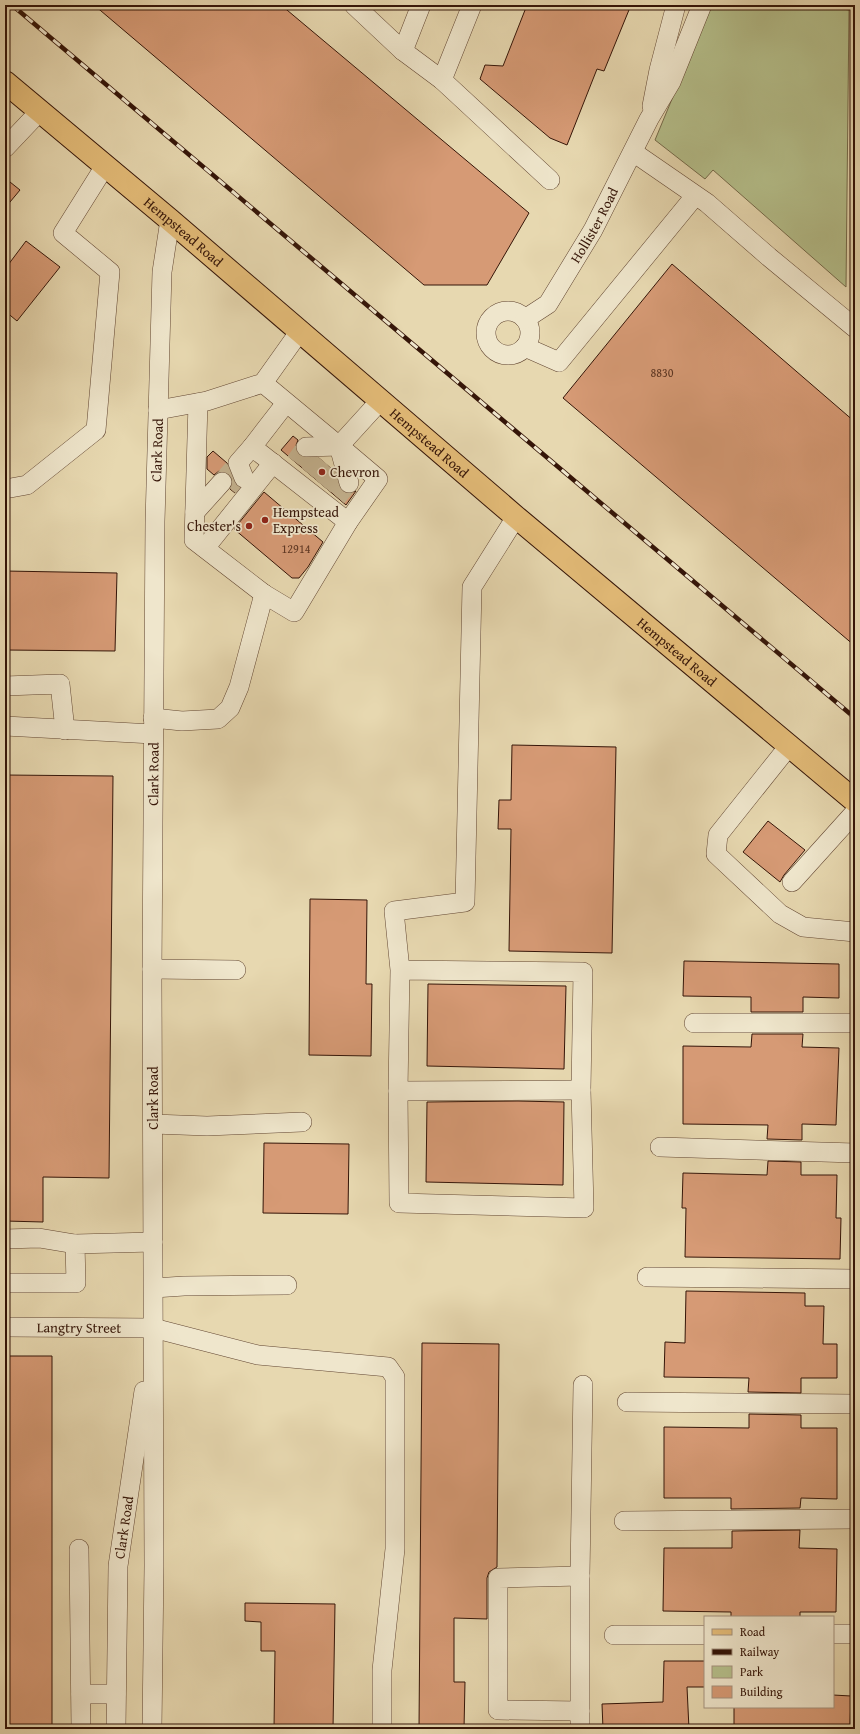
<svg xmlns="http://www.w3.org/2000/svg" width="860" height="1734" viewBox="0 0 860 1734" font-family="'Gentium Book Plus',serif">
  <rect width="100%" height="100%" fill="#e7d8b0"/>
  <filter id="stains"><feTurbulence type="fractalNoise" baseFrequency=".005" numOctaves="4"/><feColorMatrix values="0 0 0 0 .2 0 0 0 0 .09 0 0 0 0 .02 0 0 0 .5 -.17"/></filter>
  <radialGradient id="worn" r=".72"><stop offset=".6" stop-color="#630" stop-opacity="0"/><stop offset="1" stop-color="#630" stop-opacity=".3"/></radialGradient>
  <!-- green -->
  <path fill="#b5bf8b" stroke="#756a4a" d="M711,5h119v2l19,3 -3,277 -133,-117 -8,9 -50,-39z"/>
  <!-- building -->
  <path fill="#d69a75" stroke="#351508" d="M94,5h187l248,208 -42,72h-63z
    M527,5h104l-27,66 -7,-2 -30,76 -17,-7 -70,-59 5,-14 18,1z
    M5,178l15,12 -15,18z
    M26,241l34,26 -43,54 -12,-10v-42z
    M672,264l183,158v224l-292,-248z
    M293,436l5,4 -3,8 1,4 4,4 19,2 15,13 4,15 4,5 5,3 9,-3 -10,14 -65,-55z
    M213,451l14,12 5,15 -3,-4 -4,-3h-6l-5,4 -7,-6v-12z
    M232,479l7,9 -4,5 -5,-4 3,-5z
    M264,492l59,50 -15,25 -9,11h-7l-58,-49z
    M5,571l112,2 -2,78 -110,-1z
    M512,745l104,2 -4,206 -103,-2 2,-122h-13l1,-29h12z
    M5,775l108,1 -4,402 -66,-1v45l-38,-1z
    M768,821l37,29 -21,25 -4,7 -37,-30z
    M310,899l57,1 -1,84h6l-1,72 -62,-1z
    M684,961l155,3v34l-36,-1v15h-52v-15l-68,-1z
    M428,984l138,2 -2,83 -137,-3z
    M752,1034h51l-1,13 37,1 -3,77 -34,-1v16l-35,-1 1,-14 -85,-1v-78l68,1z
    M518,1101l46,1 -1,83 -137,-3 1,-80z
    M264,1143l85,1 -1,70 -85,-1z
    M768,1161l33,1v13h36l-1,43h5l-1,41 -155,-2 1,-49h-4l1,-35 84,2z
    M686,1291l119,2v13h19l-1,38h14v34h-36v15l-53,-1 1,-14 -85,-1 1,-35 20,1z
    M422,1343l77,1 -2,223 -8,5 -2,6v41l-33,-1v64h11l-1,47h-45z
    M5,1356h47v373h-47z
    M749,1414l52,1v13h36v71l-36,-1 -1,10 -69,1v-11h-67v-71l85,1z
    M800,1530l-1,18 38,1 -1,63h-36v5h-69v-5l-68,-1 1,-63h68v-17z
    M245,1603l90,1 -2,125h-59l1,-78h-14v-29l-16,-1z
    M664,1661h41v26h-18l2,42h-86l-1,-25 61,-2z
    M833,1695l18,1 -1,31 -85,-1v3h-31v-22h99z"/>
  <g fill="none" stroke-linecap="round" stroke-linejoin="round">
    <!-- minor-tunnel -->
    <path stroke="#c3b18e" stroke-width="19" stroke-dasharray="19 10" stroke-linecap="butt" d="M295,462l11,-15
      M309,474l12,-15
      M222,482l11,-13
      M323,486l12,-15
      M233,491l11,-13
      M337,497l12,-14"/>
    <!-- minor casing -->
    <g stroke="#624632" stroke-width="20">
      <g id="minor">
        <path d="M354,5l49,46 39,29 108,100"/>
        <path d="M403,51l18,-46"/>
        <path d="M442,80l30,-75"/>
        <path d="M652,106l7,-36 17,-65"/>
        <path d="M5,148l35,-37"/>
        <path d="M633,152l74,51 62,54 86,71"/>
        <circle cx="508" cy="333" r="22"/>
        <path id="s1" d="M525,319l23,-15 45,-74 56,-111 22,-37 31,-77"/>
        <path d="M525,347l34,15 136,-166"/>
        <path d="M263,383l76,63 41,-45"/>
        <path d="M198,403l-4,137 70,54 30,18 54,-90 30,-43 -39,-33"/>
        <path d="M158,410l49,-9 56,-18 37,-52"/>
        <path d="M252,447l34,-44"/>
        <path d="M306,447l33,-1 10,37"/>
        <path d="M244,478l-6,-15 14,-16 96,75"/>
        <path d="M5,489l22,-4 69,-55 14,-158 -47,-39 42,-67"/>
        <path d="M195,512l27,-30"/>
        <path d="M205,548l68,-85"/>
        <path d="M5,686l55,-2 5,46"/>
        <path d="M153,718l29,3 36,-2 12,-11 9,-21 25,-93"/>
        <path d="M5,726l148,8"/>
        <path d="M789,746l-71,89 -2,19 64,60 23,13 52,5"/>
        <path d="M792,882l63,-70"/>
        <path d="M152,969l84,1"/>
        <path d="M400,970l183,2 -2,118 3,118 -185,-5 -1,-112 2,-121 -6,-59 71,-9 7,-315 44,-70"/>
        <path d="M694,1023h161"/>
        <path d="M398,1091l183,-1"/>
        <path d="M153,1124l54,2 95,-4"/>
        <path d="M660,1147l195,6"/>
        <path d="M5,1239l34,-1 36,6"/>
        <path d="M647,1277l208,2"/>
        <path d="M5,1283h71l-1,-39 78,-2"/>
        <path d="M154,1288l30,-2 103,-1"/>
        <path id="s2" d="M5,1327l148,1 105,27 130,12 7,10v172l-13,121v59"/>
        <path d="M627,1402l228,2"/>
        <path d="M624,1521l231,-2"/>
        <path d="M79,1549l2,180"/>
        <path d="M833,1634h22"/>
        <path d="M614,1635h91"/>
        <path d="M81,1694h35"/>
        <path d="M580,1711l-82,-1v-132l82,-2"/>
        <path id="s3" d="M116,1729l2,-163 26,-175"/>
        <path id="s4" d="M152,1729l2,-163 -2,-593 3,-451 7,-250 8,-52"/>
        <path d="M580,1729v-153l3,-191"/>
      </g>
    </g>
    <!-- major casing -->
    <g stroke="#351508" stroke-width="24">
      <g id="major">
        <path id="s5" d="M5,82l165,138 346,297 339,284"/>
      </g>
    </g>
    <!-- minor -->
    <use href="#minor" stroke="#efe6cc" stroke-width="19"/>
    <!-- major -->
    <use href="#major" stroke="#e4bc78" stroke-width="22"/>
    <!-- rail casing -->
    <g stroke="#351508" stroke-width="4.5">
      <path id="rail" d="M12,5l843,713"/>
    </g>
    <!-- rail -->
    <use href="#rail" stroke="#efe6cc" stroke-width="3" stroke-dasharray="9" stroke-linecap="butt"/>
  </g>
  <!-- markers -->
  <g fill="#8f2418" stroke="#efe6cc" stroke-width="1.5">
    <circle cx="322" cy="472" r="4"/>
    <circle cx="265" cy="520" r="4"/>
    <circle cx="249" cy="526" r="4"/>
  </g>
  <g text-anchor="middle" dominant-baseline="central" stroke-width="3.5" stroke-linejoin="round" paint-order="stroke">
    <!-- number labels -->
    <g font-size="12" fill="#5d3623">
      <text x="662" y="372">8830</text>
      <text x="296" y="548">12914</text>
    </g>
    <!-- street labels -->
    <g font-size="14" fill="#351508" stroke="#efe6cc">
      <text stroke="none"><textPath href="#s1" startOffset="119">Hollister Road</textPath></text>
      <text stroke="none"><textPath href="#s5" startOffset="233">Hempstead Road</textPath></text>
      <text stroke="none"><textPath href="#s5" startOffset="557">Hempstead Road</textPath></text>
      <text stroke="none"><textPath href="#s4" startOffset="1279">Clark Road</textPath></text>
      <text stroke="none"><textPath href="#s5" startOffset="881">Hempstead Road</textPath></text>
      <text stroke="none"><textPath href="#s4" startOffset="955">Clark Road</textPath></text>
      <text transform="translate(153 1098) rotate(-90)">Clark Road</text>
      <text stroke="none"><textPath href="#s2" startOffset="74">Langtry Street</textPath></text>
      <text stroke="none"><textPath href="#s3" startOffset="202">Clark Road</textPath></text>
    </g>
    <!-- poi labels -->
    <g font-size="14" fill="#351508" stroke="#efe6cc" text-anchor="start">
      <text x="330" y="472">Chevron</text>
      <text x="273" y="512">Hempstead<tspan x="273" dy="16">Express</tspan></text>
      <text x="241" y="526" text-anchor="end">Chester's</text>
    </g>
  </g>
  <!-- margin -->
  <rect width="860" height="1734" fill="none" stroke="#e7d8b0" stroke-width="20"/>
  <rect x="6" y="6" width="848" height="1722" fill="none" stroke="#351508" stroke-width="2"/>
  <rect x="10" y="10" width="840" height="1714" fill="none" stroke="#351508"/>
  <!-- legend -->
  <rect x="704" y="1616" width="130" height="92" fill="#efe6cc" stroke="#a5927e"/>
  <rect x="712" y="1629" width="20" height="6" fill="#e4bc78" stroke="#a5927e"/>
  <text x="740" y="1636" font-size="12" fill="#351508">Road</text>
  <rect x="712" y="1649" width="20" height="6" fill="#351508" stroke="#a5927e"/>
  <text x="740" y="1656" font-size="12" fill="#351508">Railway</text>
  <rect x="712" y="1666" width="20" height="12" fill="#b5bf8b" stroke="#a5927e"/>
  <text x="740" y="1676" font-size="12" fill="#351508">Park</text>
  <rect x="712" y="1686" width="20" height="12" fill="#d69a75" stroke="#a5927e"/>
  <text x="740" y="1696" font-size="12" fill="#351508">Building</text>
  <rect width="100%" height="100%" filter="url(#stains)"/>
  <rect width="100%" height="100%" fill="url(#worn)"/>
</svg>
